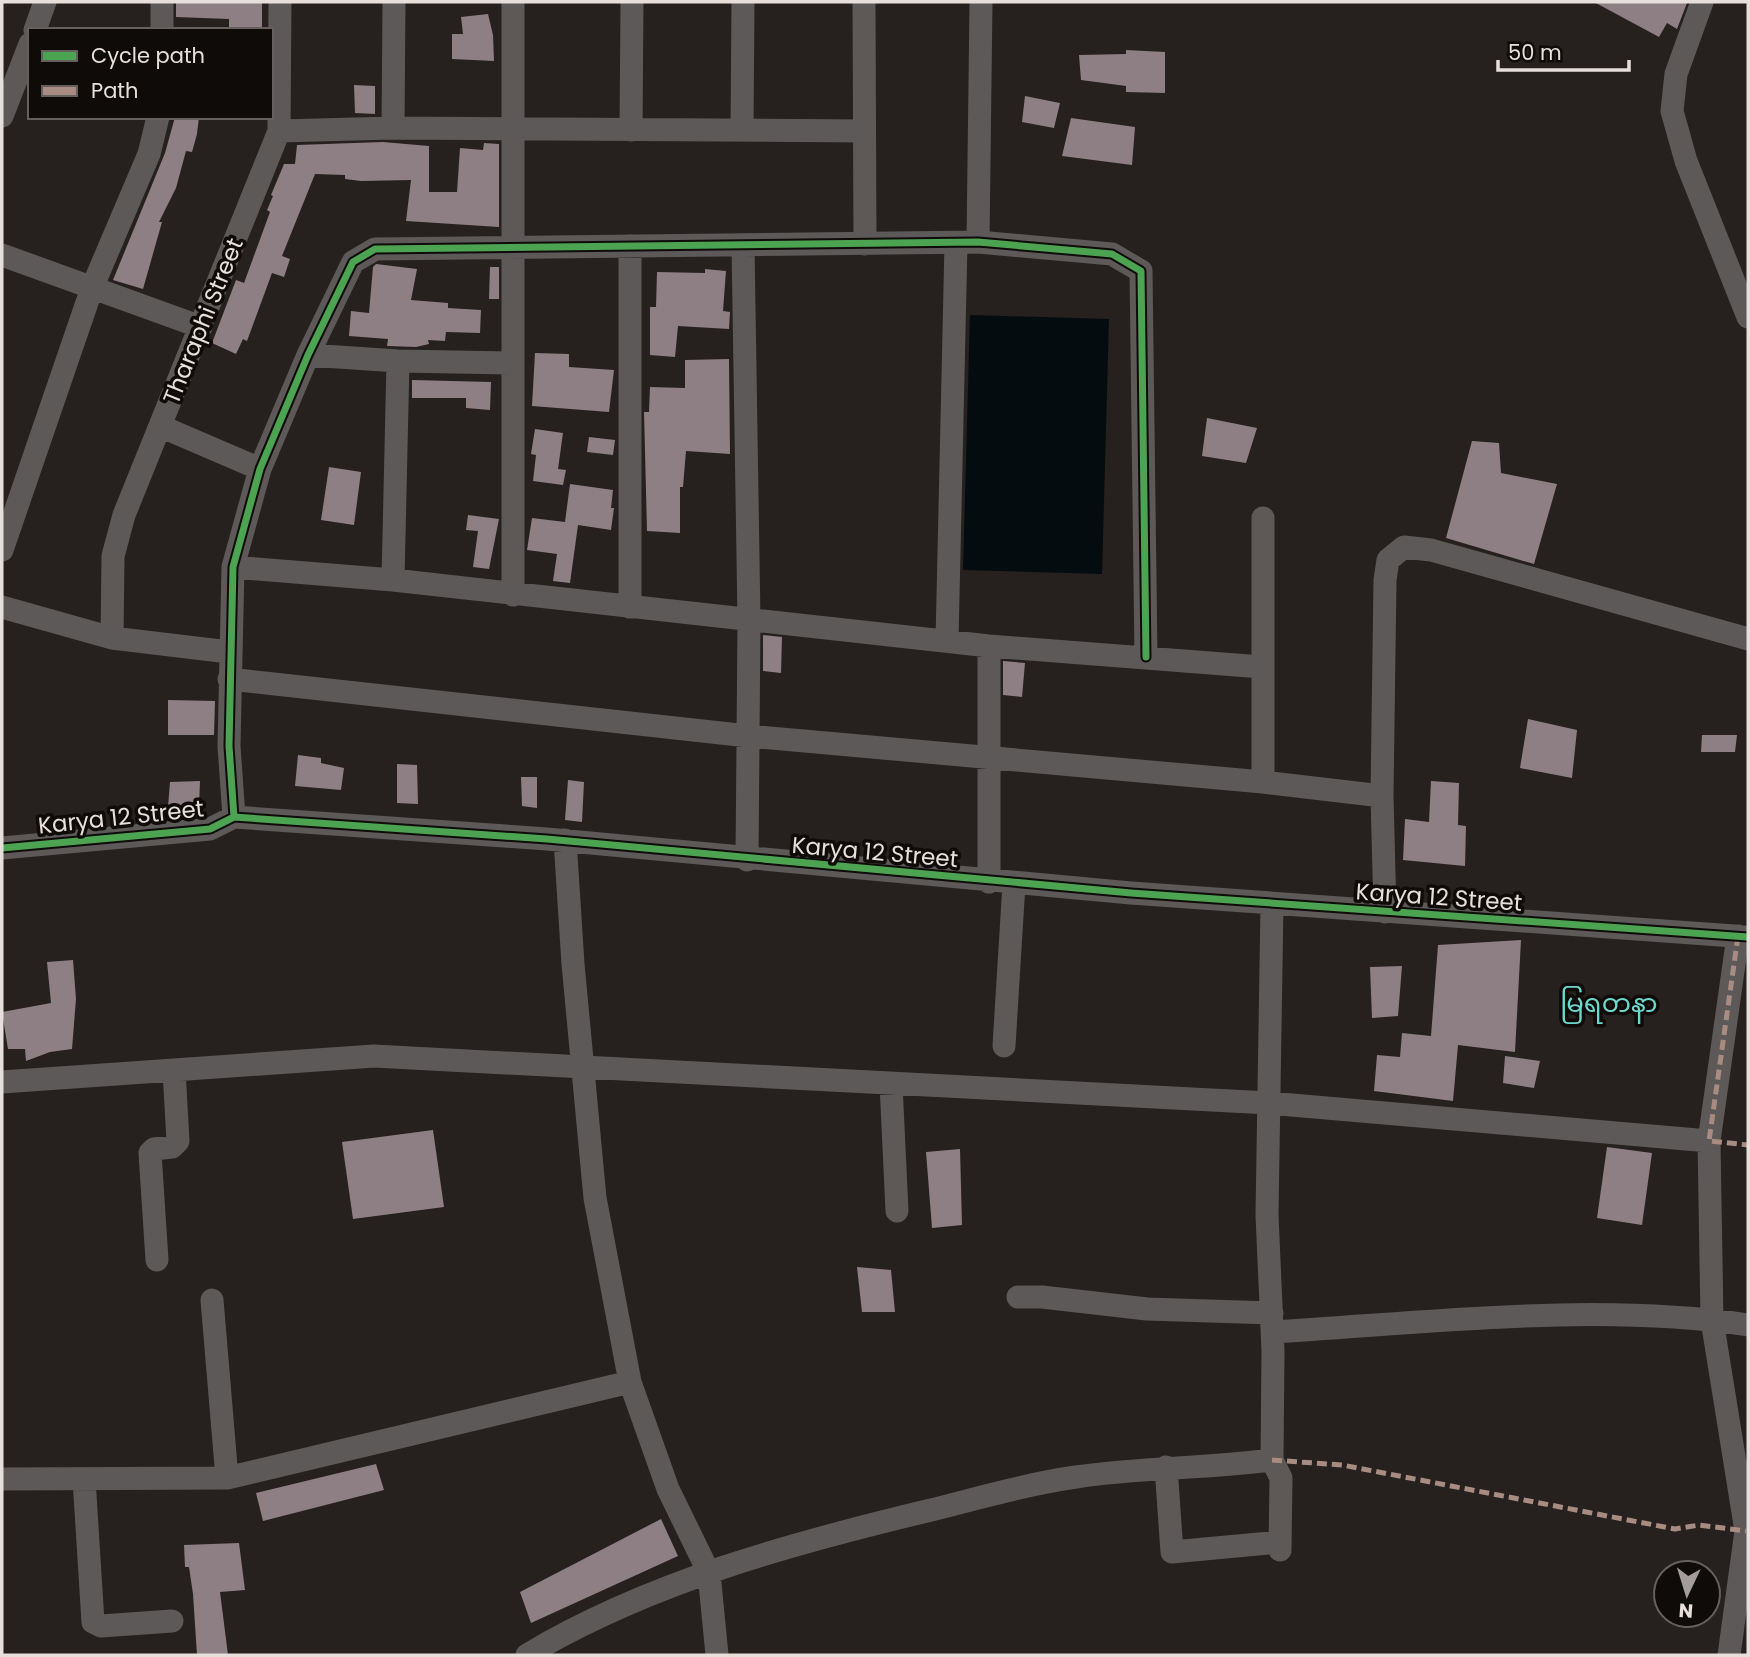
<svg xmlns="http://www.w3.org/2000/svg" width="1750" height="1657" viewBox="0 0 1750 1657" font-family="Poppins,'Noto Sans Myanmar',sans-serif">
  <rect width="100%" height="100%" fill="#26211e"/>
  <!-- water -->
  <path fill="#040c0f" d="M970,315l139,4 -7,255 -139,-4z"/>
  <!-- building -->
  <path fill="#8e7f85" d="M176,2h86v28h-33v-11l-53,-2z
    M1594,2h90l3,1 -10,26 -10,-6 -8,14z
    M488,14l5,21 1,26 -42,-2v-25h11l-2,-17z
    M1126,50l39,2v41l-39,-1v-6l-45,-6 -2,-25 47,-1z
    M354,85l21,1v28l-20,-1z
    M1025,96l35,7 -6,25 -32,-6z
    M175,117h24l-2,17 -5,18 -6,-1 -10,37 -17,34h3l-19,67 -30,-9 52,-127z
    M1071,118l64,9 -3,38 -70,-9z
    M383,142l46,4v46h28l3,-44 23,2 1,-7 15,1v83l-93,-6 5,-41 -50,1 -16,-2v-4l-30,-1 -33,82 8,3 -6,18 -12,-4 -25,68 -4,-2 -7,15 -24,-11 24,-63 8,3 26,-71 -3,-2 6,-14 -2,-1 13,-31h11l2,-19z
    M376,264l41,5 -6,31 37,3v5l33,2 -1,23 -34,-1 -1,9 -17,-1 1,4 -13,3 -29,-1 1,-7 -39,-3 2,-25 18,2 4,-46z
    M490,267h9v32h-10z
    M705,269l21,2 -3,40 7,1 -1,17 -51,-3 -3,31 -25,-2v-48h6l1,-35 48,1z
    M535,353l34,1v13l45,3 -5,42 -77,-6z
    M729,359l1,95 -44,-3 -3,36h-3v46l-33,-2 -3,-119h5l1,-25 35,1v-28z
    M412,380l79,2 -1,28 -24,-2v-10h-54z
    M1207,418l50,10 -11,35 -44,-7z
    M535,429l28,4 -5,36 8,1 -3,15 -30,-4 3,-26 -5,-1z
    M589,437l26,3 -2,15 -26,-3z
    M1472,441l27,2 2,30 56,11 -23,80 -88,-26z
    M329,467l32,5 -7,53 -33,-5z
    M570,484l43,6 -2,18h3l-3,22 -33,-5 -8,58 -17,-2 4,-27 -30,-4 5,-32 33,4z
    M468,515l31,4 -10,50 -16,-2 5,-36 -12,-1z
    M763,635l19,2 -1,36 -18,-2z
    M1003,661l22,2 -3,34 -19,-2z
    M168,700l47,1 -1,34h-46z
    M1528,719l49,11 -5,48 -52,-10z
    M1702,735h35l-2,17h-34z
    M298,755l23,3v5l23,5 -3,22 -46,-4z
    M397,764l20,1 1,39 -21,-1z
    M521,777h16v31l-15,-2z
    M568,780l16,2 -2,40 -17,-2z
    M200,781l-1,27 -31,-1 2,-25z
    M1431,781l28,2 -1,42 8,1 -1,40 -62,-6 2,-41 24,3z
    M1521,940l-6,112 -57,-7 -5,56 -79,-10 3,-36 23,2 2,-24 29,3 7,-91z
    M73,960l3,39 -4,50 -22,3 -24,9 -1,-12h-17l-6,-37 49,-9 -4,-41z
    M1402,966l-4,50 -26,2 -2,-51z
    M1505,1056l35,5 -6,27 -31,-5z
    M433,1130l11,77 -91,12 -11,-77z
    M1607,1147l45,6 -10,72 -45,-7z
    M960,1149l2,76 -30,3 -6,-76z
    M857,1267l34,3 4,42h-33z
    M376,1464l8,26 -121,31 -7,-28z
    M661,1519l17,37 -147,67 -11,-31z
    M239,1543l6,47 -25,2 8,63h-31l-4,-61 -4,-27h-4l-1,-22z"/>
  <g fill="none" stroke-linecap="round" stroke-linejoin="round">
    <!-- minor -->
    <path stroke="#5c5958" stroke-width="23" d="M162,2v28
      M513,2v593
      M864,2l1,242
      M1702,2l-26,72 -4,37 14,50 62,156
      M35,30l10,-28
      M2,116l28,-72
      M393,128l1,-126
      M631,130l1,-128
      M742,130l1,-128
      M279,131l114,-3 471,3
      M978,242l3,-240
      M743,245l6,375 -2,240
      M630,246v361
      M2,255l199,72
      M308,355l90,6 115,2
      M160,426l100,43
      M1263,518v264
      M2,550l90,-262 57,-134 9,-37
      M233,567l160,13 596,66 273,21
      M393,580l5,-219
      M2,607l110,31 117,14
      M112,638l1,-82 11,-41 155,-384 1,-129
      M947,641l9,-398
      M989,646v236
      M229,679l519,57 515,46 119,14
      M234,817l-5,-71 4,-179 27,-98 48,-114 45,-93 22,-13 603,-7 134,12 29,17 5,386
      M565,840l8,124 22,234 35,184 38,107 41,84 8,82
      M2,848l208,-19 24,-12 313,22 584,54 617,44
      M1272,904l-5,311 6,136 -1,109 9,18 -1,72
      M1385,912l-3,-116 3,-216 3,-20 16,-13 27,3 317,89
      M1004,1046l10,-162
      M2,1082l372,-26 895,47 440,38
      M891,1084l6,127
      M157,1260l-7,-107 4,-4 18,-2 6,-6 -4,-71
      M1018,1297h24l105,12 125,4
      M212,1300l15,178
      M1272,1332c154,-9 324,-30 476,-7
      M1166,1467l6,85 108,-10
      M2,1479l225,-1 403,-96
      M84,1479l9,143 8,4 71,-5
      M527,1655c122,-73 266,-112 404,-145 48,-12 96,-26 145,-33 65,-10 130,-8 196,-17
      M1729,1655l17,-124 -34,-211 -3,-179 29,-205"/>
    <!-- quiet -->
    <path stroke="#a88b81" stroke-width="5" stroke-dasharray="10 5" stroke-linecap="butt" d="M1738,936l-29,205 39,4
      M1272,1460l70,5 333,64 24,-4 47,6"/>
    <!-- cycleway casing -->
    <g stroke="#0f0b09" stroke-width="11">
      <path id="cycleway" d="M234,817l-5,-71 4,-179 27,-98 48,-114 45,-93 22,-13 603,-7 134,12 29,17 5,386
        M2,848l208,-19 24,-12 313,22 584,54 617,44"/>
    </g>
    <!-- cycleway -->
    <use href="#cycleway" stroke="#4ca352" stroke-width="7"/>
  </g>
  <g text-anchor="middle" dominant-baseline="central" stroke-width="7" stroke-linejoin="round" paint-order="stroke">
    <!-- street labels -->
    <g font-size="23" fill="#e6dfdc" stroke="#0f0b09">
      <text transform="translate(203 321) rotate(-68)">Tharaphi Street</text>
      <text transform="translate(121 817) rotate(-6)">Karya 12 Street</text>
      <text transform="translate(875 852) rotate(5)">Karya 12 Street</text>
      <text transform="translate(1439 897) rotate(4)">Karya 12 Street</text>
    </g>
    <!-- quarter labels -->
    <g font-size="26" fill="#6dd7cc" stroke="#0f0b09">
      <text x="1609" y="1003">မြရတနာ</text>
    </g>
  </g>
  <!-- border -->
  <rect width="1750" height="1657" fill="none" stroke="#e6dfdc" stroke-width="7"/>
  <!-- legend -->
  <rect x="28" y="28" width="245" height="91" fill="#0f0b09" stroke="#65605d" stroke-width="2"/>
  <rect x="42" y="51" width="35" height="10" fill="#4ca352" stroke="#65605d" stroke-width="2"/>
  <text x="91" y="63" font-size="21" fill="#e6dfdc">Cycle path</text>
  <rect x="42" y="86" width="35" height="10" fill="#a88b81" stroke="#65605d" stroke-width="2"/>
  <text x="91" y="98" font-size="21" fill="#e6dfdc">Path</text>
  <!-- north arrow -->
  <g transform="translate(1687 1594) rotate(184)"><circle r="33" fill="#0f0b09" stroke="#65605d" stroke-width="2"/>
  <path d="M0-5L12 26L0 18L-12 26Z" fill="#a39c9a"/>
  <text y="-10" font-size="19" font-weight="bold" text-anchor="middle" fill="#e6dfdc">N</text>
  </g>
  <!-- scale -->
  <path d="M1498 60v10h131v-10" fill="none" stroke="#e6dfdc" stroke-width="3.5"/>
  <text x="1508" y="60" font-size="21" fill="#e6dfdc" stroke="#0f0b09" stroke-width="5" paint-order="stroke">50 m</text>
</svg>
